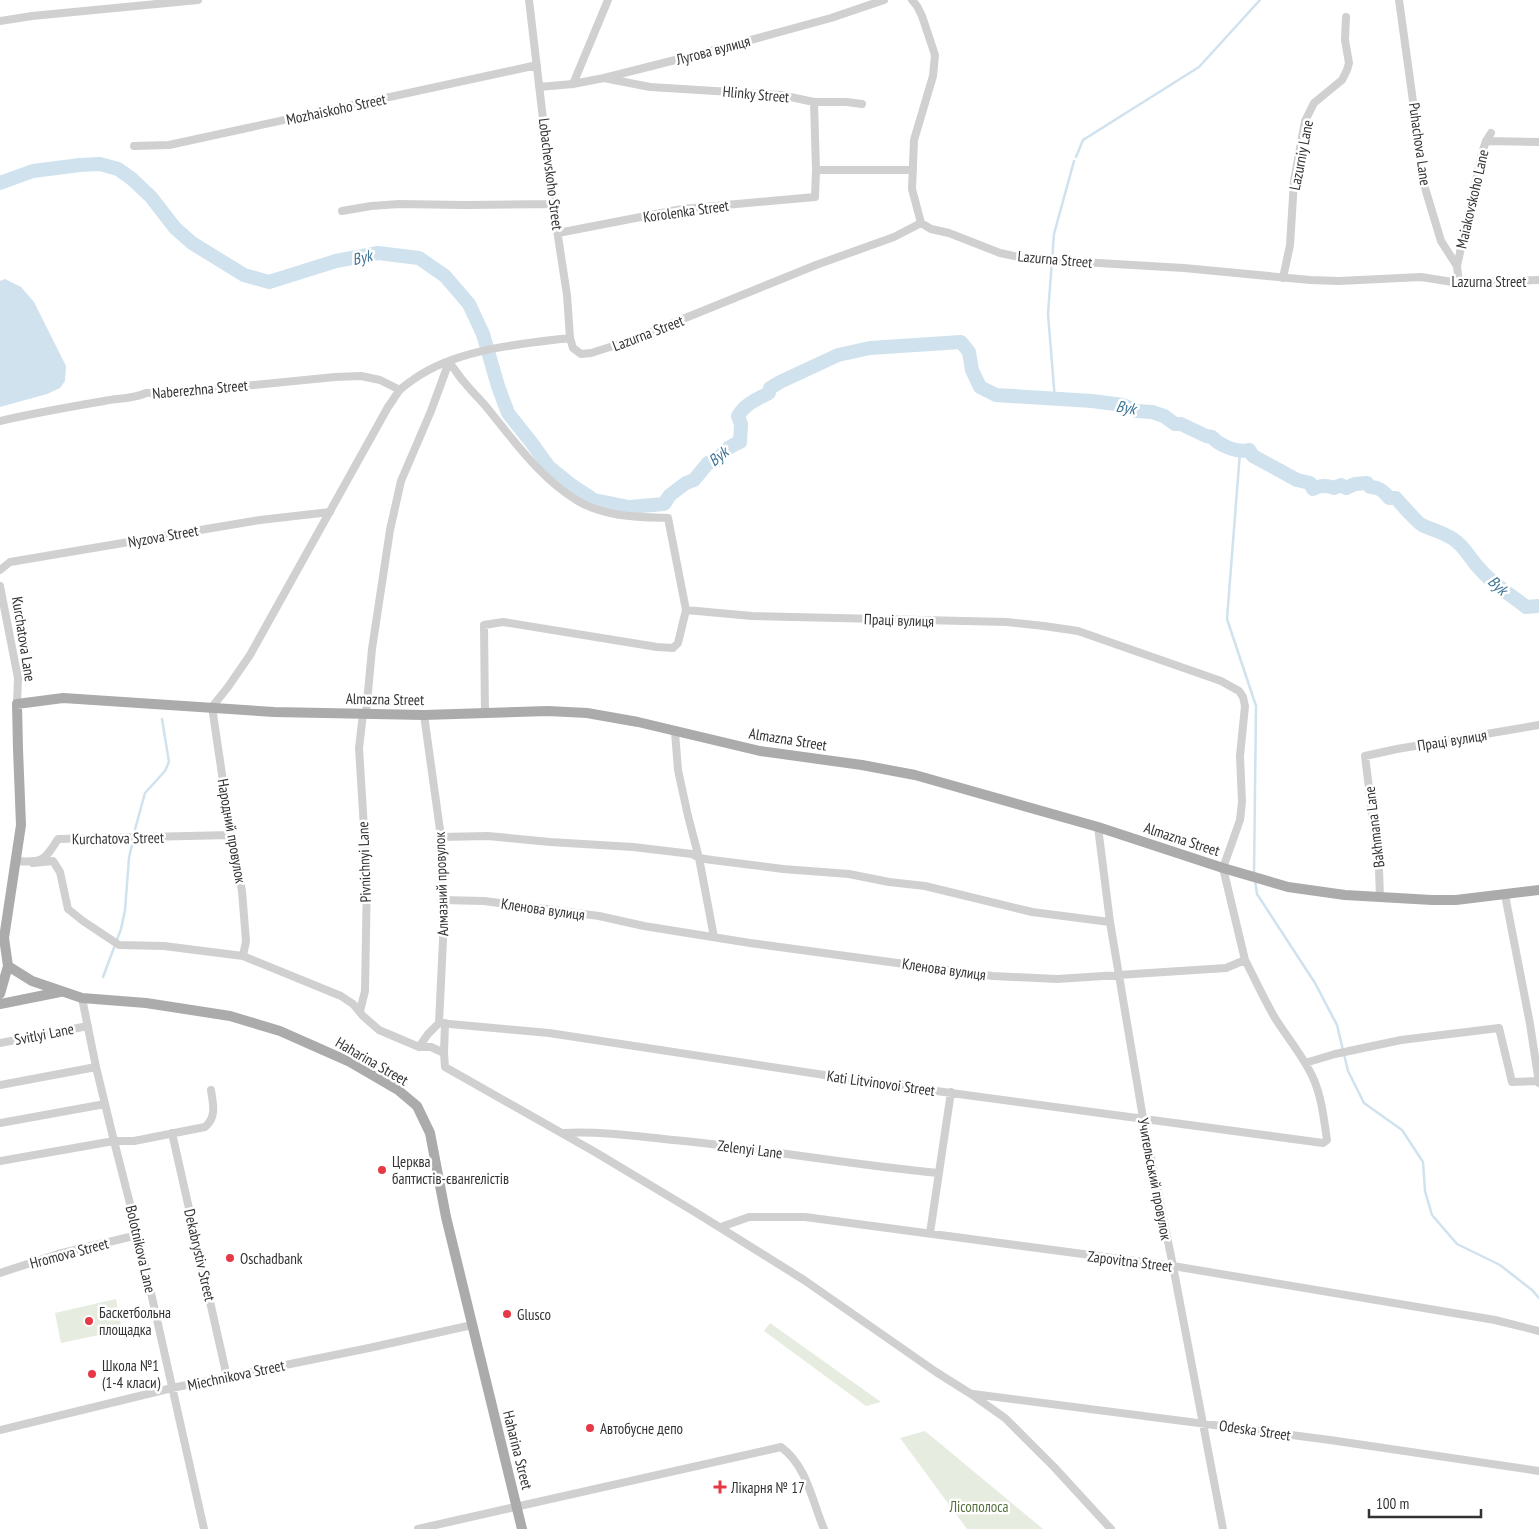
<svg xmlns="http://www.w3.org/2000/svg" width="1539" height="1529" viewBox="0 0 1539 1529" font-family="'PT Sans Narrow',sans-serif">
  <rect width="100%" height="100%" fill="#fff"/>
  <!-- green -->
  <path fill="#e6ecdf" d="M116,1299l6,31 -61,13 -6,-30z
    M770,1323l111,79 -15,4 -102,-75z
    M925,1431l118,98h-76l-67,-91z"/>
  <!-- water -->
  <path fill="#cfe2ee" d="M5,279l16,8 13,15 32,64 -1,15 -5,7 -13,6 -47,13v-126z"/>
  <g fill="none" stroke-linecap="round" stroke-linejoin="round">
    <!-- stream -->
    <path stroke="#cfe2ee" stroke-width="2.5" d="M1076,157l7,-17 116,-73 61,-67
      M1055,400l-7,-86 6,-80 20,-73
      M1240,452l-13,167 29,87 -2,169
      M134,833l11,-40 20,-22 4,-9 -7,-43
      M1255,880l2,14 58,89 22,42 11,46 16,32 38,27 21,32 2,29 7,24 25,29 43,21 32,25 7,8
      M103,977l18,-48 4,-19 4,-52 4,-18"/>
    <!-- river -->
    <path stroke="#cfe2ee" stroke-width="14" d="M0,183l33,-12 47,-6 20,-1 18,5 14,10 19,18 24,31 17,15 52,32 25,7 67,-21 42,-8 41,5 26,18 24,28 14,30 15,52 10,27 23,29 18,25 21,17 24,16 35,7 35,-3 6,-9 16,-12 8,-3 14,-17 10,-3c6,-10 12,-14 22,-18l1,-18 -3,-8c7,-12 19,-17 31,-23l1,-5 10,-6 58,-27 32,-7 91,-6 8,10 3,18 8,17 16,8 96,6 31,4 14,6 15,1 12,4 11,8h6l25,12 6,1c8,9 26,16 37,13l4,6 44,24 13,3 3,6c7,-4 13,-4 21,-1l7,-3 5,3 9,-4 12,-1 3,4c9,0 14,4 19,11h7c4,5 23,26 26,27 12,6 25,8 35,17 9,7 14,18 22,26 13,16 31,26 47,39l13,-1"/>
    <!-- minor -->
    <path stroke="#d0d0d0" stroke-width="8" d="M529,0l24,204 14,91 3,43 3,10 8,6 10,-1 35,-11 190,-77 78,-28 27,-14 10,6 18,4 51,20 29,6 155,9 126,12 29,1 82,-4 38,6 80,-3
      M912,0l5,6 5,10 13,39 -2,21 -19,64 -2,49 9,34
      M1399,0l26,188 16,53 16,25 2,17
      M0,21l32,-5 166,-16
      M573,84l35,-84
      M539,87l34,-3 31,-6 99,-25 128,-35 53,-18
      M814,102h32l16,2
      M1486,141l53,1
      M134,146l35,-1 368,-80
      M816,170h97
      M342,211l29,-5 28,-2 65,1 89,-1
      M558,233l124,-24 133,-12 1,-27 -2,-68 -33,-7 -131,-8 -46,-9
      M1457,266l25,-113 4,-12 5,-8
      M1283,278l7,-33 4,-64 11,-60 9,-18 28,-23 5,-10 2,-7 -4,-23 1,-23
      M449,362c6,7 10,15 16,21 7,9 16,17 23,26 27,33 53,70 90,92 27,16 60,16 90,17l18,92
      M0,421c34,-8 69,-14 104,-20 14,-3 29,-2 42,-8l68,-4 121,-12 26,-1 19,4 20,10
      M0,570l10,-8 250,-42 70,-8
      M0,586l18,92 -1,26
      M366,713l6,-64 18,-119 11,-49 30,-70 18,-49
      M485,714l-1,-89 19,-3 154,25 16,1 5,-5 8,-33 66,6 255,6 37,4 34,5 143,50 18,10 4,6 2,9 -5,50 2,46 -2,18 -17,48 22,92
      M675,732l3,38 10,46 11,42 15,79
      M1098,827l12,95 33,196 30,148 50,263
      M441,837l47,-1 62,6 83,5 59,7 7,4 13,2 71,9 66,5 40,8 36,4 107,26 78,10
      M16,861c27,2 28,0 42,-22l173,-4
      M33,863l20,-2 7,11 8,37 15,12 36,24 45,1 79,10 98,40 12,8 10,12 16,14 40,17h12l13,6 1,14 150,85 100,60 109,68 132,92 35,22 34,24 49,49 57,62
      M1505,895l25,129 9,59
      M1380,898l-1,-29 -14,-113 32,-7 142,-24
      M243,956l3,-15 -4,-50 -11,-56 -19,-128 16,-20 22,-32 138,-248c4,-5 7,-11 11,-16 4,-5 10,-8 15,-12 42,-30 106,-35 156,-41
      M82,998l14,69 18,74h20l71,-14c12,-10 8,-23 6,-37
      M360,1011l5,-20 2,-115 -8,-128 4,-34
      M439,1023l110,10 328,50 446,60 4,-3c-3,-20 -5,-41 -13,-60 -9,-22 -26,-41 -39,-62 -11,-19 -20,-39 -30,-58l-19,8 -169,11 -64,-3 -243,-33 -106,-17 -45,-10 -115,-15 -43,-1
      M0,1043l88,-17
      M419,1047l9,-13 11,-11 4,-83 -2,-103 -17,-122
      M444,1053l1,-30
      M1305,1063l30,-9 66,-14 98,-12 13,54 26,-1
      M0,1085l96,-18
      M0,1123l105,-19
      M172,1133l55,244
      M563,1133c42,-2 80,4 121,8 85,9 169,24 254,32
      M0,1161l114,-20 24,94 66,294
      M721,1227l28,-10h56l368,49 322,54 44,11
      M930,1233l21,-141
      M0,1273l58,-19 80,-19
      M973,1394l357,46 209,31
      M0,1430l172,-42 197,-40 103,-23
      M418,1529l363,-82c26,19 31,54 43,82"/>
    <!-- major -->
    <path stroke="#ababab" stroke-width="10" d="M8,966l24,15 50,17 64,5 84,13 50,15 70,31 48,28 19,16 13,27 16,84 76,312
      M0,994l8,-28 -4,-28 17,-113 -3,-76 -1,-45 46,-6 211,14 150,3 124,-4 39,2 51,9 122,29 102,14 53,10 183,52 125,41 65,19 57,8 87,5h24l83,-10
      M0,1004l60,-12"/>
  </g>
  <!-- markers -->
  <g fill="#e63946" stroke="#fff" stroke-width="2">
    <circle cx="382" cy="1170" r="5"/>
    <circle cx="230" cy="1258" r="5"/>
    <circle cx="507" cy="1314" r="5"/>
    <circle cx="89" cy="1321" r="5"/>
    <circle cx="92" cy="1374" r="5"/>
    <circle cx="590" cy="1428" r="5"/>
    <path d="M717.5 1479.5h5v5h5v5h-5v5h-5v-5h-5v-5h5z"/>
  </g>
  <g text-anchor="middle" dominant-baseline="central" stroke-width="5" stroke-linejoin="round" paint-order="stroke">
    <!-- street labels -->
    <g font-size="15" fill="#333" stroke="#fff">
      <text transform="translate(713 50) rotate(-15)">Лугова вулиця</text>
      <text transform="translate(756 94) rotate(5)">Hlinky Street</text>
      <text transform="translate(336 109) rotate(-12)">Mozhaiskoho Street</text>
      <text transform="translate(1420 144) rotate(82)">Puhachova Lane</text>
      <text transform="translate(1301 155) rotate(-79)">Lazurniy Lane</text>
      <text transform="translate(551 174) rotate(83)">Lobachevskoho Street</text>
      <text transform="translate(1472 199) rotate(-77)">Maiakovskoho Lane</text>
      <text transform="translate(686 211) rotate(-8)">Korolenka Street</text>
      <text transform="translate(1055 259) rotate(5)">Lazurna Street</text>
      <text x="1489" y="281">Lazurna Street</text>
      <text transform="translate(648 333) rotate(-21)">Lazurna Street</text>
      <text transform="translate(200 389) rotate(-5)">Naberezhna Street</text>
      <text transform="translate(163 536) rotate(-10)">Nyzova Street</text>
      <text transform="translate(899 620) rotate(2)">Праці вулиця</text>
      <text transform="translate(24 639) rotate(81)">Kurchatova Lane</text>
      <text transform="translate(385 699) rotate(1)">Almazna Street</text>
      <text transform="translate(788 739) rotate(9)">Almazna Street</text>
      <text transform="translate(1452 740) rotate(-9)">Праці вулиця</text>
      <text transform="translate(1374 827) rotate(-97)">Bakhmana Lane</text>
      <text transform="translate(232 831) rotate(80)">Народний провулок</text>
      <text transform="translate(118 838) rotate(-1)">Kurchatova Street</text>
      <text transform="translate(1182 839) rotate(18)">Almazna Street</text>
      <text transform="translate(364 862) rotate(-92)">Pivnichnyi Lane</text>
      <text transform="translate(441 884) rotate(-92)">Алмазний провулок</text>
      <text transform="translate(543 909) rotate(8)">Кленова вулиця</text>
      <text transform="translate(944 969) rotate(8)">Кленова вулиця</text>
      <text transform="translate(44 1034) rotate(-11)">Svitlyi Lane</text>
      <text transform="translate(372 1061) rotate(30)">Haharina Street</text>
      <text transform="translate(881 1083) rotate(8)">Kati Litvinovoi Street</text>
      <text transform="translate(750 1149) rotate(7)">Zelenyi Lane</text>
      <text transform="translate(1155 1179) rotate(79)">Учительський провулок</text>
      <text transform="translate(141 1249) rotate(77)">Bolotnikova Lane</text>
      <text transform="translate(69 1253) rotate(-15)">Hromova Street</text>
      <text transform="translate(200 1255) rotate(77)">Dekabrystiv Street</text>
      <text transform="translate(1130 1261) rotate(7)">Zapovitna Street</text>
      <text transform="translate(236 1375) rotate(-12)">Miechnikova Street</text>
      <text transform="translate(1255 1430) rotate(8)">Odeska Street</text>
      <text transform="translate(518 1450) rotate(76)">Haharina Street</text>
    </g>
    <!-- poi labels -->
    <g font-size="15" fill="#333" stroke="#fff" text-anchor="start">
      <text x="392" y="1161">Церква<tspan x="392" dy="17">баптистів-євангелістів</tspan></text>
      <text x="240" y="1258">Oschadbank</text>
      <text x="99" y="1312">Баскетбольна<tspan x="99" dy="17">площадка</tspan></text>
      <text x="517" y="1314">Glusco</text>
      <text x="102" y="1365">Школа №1<tspan x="102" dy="17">(1-4 класи)</tspan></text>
      <text x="600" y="1428">Автобусне депо</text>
      <text x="731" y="1487">Лікарня № 17</text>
    </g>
    <!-- park labels -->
    <g font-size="15" fill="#56703f" stroke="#fff">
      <text x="979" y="1506">Лісополоса</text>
    </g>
    <!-- water labels -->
    <g font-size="16" font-style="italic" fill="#3f7597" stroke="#fff">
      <text transform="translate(362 257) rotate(-14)">Byk</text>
      <text transform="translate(1126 407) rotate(10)">Byk</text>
      <text transform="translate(718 456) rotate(-39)">Byk</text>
      <text transform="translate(1498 585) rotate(42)">Byk</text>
    </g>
  </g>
  <!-- scale -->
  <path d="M1369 1509v8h112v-8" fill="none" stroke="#333333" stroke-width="2.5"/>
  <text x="1376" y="1509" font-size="15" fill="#333333" stroke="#ffffff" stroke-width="4" paint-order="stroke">100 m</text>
</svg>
